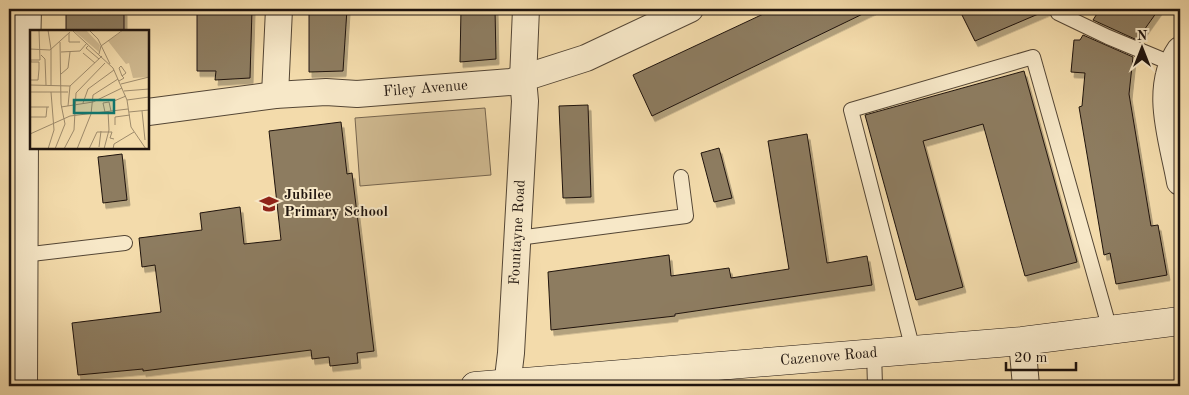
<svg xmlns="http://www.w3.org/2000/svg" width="1189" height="395" viewBox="0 0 1189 395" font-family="'Old Standard TT',serif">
  <defs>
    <filter id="shadow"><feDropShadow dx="3" dy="5.5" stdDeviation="0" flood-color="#0004"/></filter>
  </defs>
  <rect width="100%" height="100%" fill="#f3dbab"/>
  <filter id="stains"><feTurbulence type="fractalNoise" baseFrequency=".004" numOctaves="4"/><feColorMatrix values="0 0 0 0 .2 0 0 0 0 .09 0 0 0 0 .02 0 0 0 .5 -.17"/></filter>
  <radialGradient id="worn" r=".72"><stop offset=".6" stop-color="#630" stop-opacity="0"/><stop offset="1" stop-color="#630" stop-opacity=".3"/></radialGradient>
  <!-- green -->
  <path fill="#cfb990" stroke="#77664f" d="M485,108l6,67 -131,11 -5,-68z"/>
  <!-- building -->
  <path fill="#8d7b60" stroke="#1f140e" filter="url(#shadow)" d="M66,9l58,1v21h-58z
    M197,9h55l-2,69 -35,2 1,-9h-19z
    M309,9h38l-4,62 -34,1z
    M461,9h34l1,50 -36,3z
    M774,9h99l-221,107 -19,-41z
    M959,9h91l-75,32z
    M1100,9h59l-22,31 -44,-20z
    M1083,35l50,22 -4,37 22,132 7,-1 9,50 -51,9 -6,-31 -6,2 -25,-148 3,-1 3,-33 -14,-1 3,-32h6z
    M1024,71l53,191 -52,14 -42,-152 -60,17 40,146 -47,13 -51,-185z
    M588,105l3,92 -28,1 -4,-92z
    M341,122l6,52 5,-1 22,178 -17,2 1,10 -28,3 -1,-9 -17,2 -1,-9 -168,21v-2l-65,6 -6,-52 89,-11 -6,-47 -13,2 -3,-29 63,-8 -2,-17 40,-6 4,37 37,-4 -12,-109z
    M807,134l20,129 40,-7 5,29 -197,29v2l-124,14 -3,-58 121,-17 2,21 58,-8 2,10 58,-9 -21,-128z
    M719,148l13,50 -18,4 -13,-49z
    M122,154l5,46 -24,3 -5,-46z"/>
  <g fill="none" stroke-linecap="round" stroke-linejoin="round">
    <!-- lane casing -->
    <g stroke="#544635" stroke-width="16">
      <path id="lane" d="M1058,13l50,24 65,27
        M518,238l168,-22 -5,-39
        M23,255l102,-12
        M913,350l-62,-240 182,-53 77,273
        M874,352l1,34"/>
    </g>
    <!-- street casing -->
    <g stroke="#544635" stroke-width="28">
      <g id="street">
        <path d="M1180,50c-27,39 -7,91 0,132"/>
        <path d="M275,95l4,-86"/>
        <path id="s1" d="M148,112l127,-17 51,-3 31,2 154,-12 75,-24 104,-49"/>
        <path d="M1022,341l4,45"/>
        <path d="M24,386l1,-251 3,-126"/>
        <path id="s2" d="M507,386l4,-33 14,-252 -2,-22 3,-70"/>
      </g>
    </g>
    <!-- secondary casing -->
    <g stroke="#1f140e" stroke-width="29">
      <g id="secondary">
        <path id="s3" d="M475,386l547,-45 158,-20"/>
      </g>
    </g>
    <!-- lane -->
    <use href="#lane" stroke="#f7e8c8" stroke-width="14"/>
    <!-- street -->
    <use href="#street" stroke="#f7e8c8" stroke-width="26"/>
    <!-- secondary -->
    <use href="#secondary" stroke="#f7e8c8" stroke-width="28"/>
  </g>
  <!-- icons -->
  <defs>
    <g id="school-bare" transform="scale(1.5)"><path d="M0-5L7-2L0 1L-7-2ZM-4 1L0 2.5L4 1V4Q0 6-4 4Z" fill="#8f2418" stroke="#f7e8c8" stroke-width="2.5" paint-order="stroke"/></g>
  </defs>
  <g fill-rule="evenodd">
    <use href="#school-bare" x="269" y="204"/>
  </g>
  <g text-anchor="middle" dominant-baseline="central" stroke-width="4" stroke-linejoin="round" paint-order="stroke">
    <!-- street labels -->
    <g font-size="15" fill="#1f140e" stroke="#f7e8c8">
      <text stroke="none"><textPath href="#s1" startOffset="279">Filey Avenue</textPath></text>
      <text stroke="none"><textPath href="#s2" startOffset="154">Fountayne Road</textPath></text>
      <text stroke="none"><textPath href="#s3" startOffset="355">Cazenove Road</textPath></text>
    </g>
    <!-- poi labels -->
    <g font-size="15" font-weight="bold" fill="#1f140e" stroke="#f7e8c8" text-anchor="start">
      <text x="284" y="195">Jubilee<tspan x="284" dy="17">Primary School</tspan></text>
    </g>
  </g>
  <!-- overview -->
  <g transform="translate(30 30)">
    <rect width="119" height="119" fill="#f3dbab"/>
    <path d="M43,0h13l14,15 -1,7zM94,0h22l3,3v44l-16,1 -4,-15 -3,1 -18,-23z" fill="#cfb990"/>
    <path fill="none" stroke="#9e8b6c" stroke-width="1" d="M18,0l3,19M42,0l41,38 14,32 4,27 15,22M59,0l9,9 12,25M39,3v9h11M58,16l-2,2 13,11M0,19l20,1 20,-18M21,19v36M31,22l19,-1 7,-8M53,23l12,10M69,24l2,-8 22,-16M11,25l4,4 1,26M0,27l1,5h8v7l-1,11h-8M0,30h10l-1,-30M31,44l7,-6 2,-16M89,51l5,-3 -2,-2 -3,-8 2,-2 5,7 -4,3M91,54l28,-7M0,55l40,1M94,61l25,-2M0,62h38M97,70l22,-3M53,73l5,-14 26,-19M38,76l2,-20 32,-30M0,77h19M31,77l32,-5 29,-14M84,80v-9l12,-5M112,81l3,29M75,82l-2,-9 6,-1 2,9M99,82l20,-2M0,87h16l1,-10M85,95v-8l15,-2M0,104l40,-18 58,-7M69,117l2,-16M18,119l6,-19 -3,-38M25,119l10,-25 -4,-20 -1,-62M34,119l10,-19 2,-37 29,-30M47,119l14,-35 2,-19 25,-16M59,119l8,-17h15l-2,6 4,1M74,119l5,-19 -1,-19M83,119l1,-5 20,-12"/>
    <path fill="#0f766e" fill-opacity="0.15" stroke="#0f766e" stroke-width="2.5" d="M44,70h40v13h-40z"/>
    <rect width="119" height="119" fill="none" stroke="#1f140e" stroke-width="2.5"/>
  </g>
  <!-- margin -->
  <rect width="1189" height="395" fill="none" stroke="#f3dbab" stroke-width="30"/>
  <rect x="10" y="10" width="1169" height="375" fill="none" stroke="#1f140e" stroke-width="2.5"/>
  <rect x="15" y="15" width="1159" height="365" fill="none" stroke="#1f140e"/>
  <!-- north arrow -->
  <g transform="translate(1142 48)" stroke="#f7e8c8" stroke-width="4" paint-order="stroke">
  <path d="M0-4L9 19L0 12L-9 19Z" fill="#1f140e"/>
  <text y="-8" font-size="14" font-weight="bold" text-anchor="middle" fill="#1f140e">N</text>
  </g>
  <!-- scale -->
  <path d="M1006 362v8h70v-8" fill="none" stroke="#1f140e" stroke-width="2.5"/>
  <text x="1014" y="362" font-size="15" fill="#1f140e" stroke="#f7e8c8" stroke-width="4" paint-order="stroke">20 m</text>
  <rect width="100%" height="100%" filter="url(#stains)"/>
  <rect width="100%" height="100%" fill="url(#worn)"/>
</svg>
